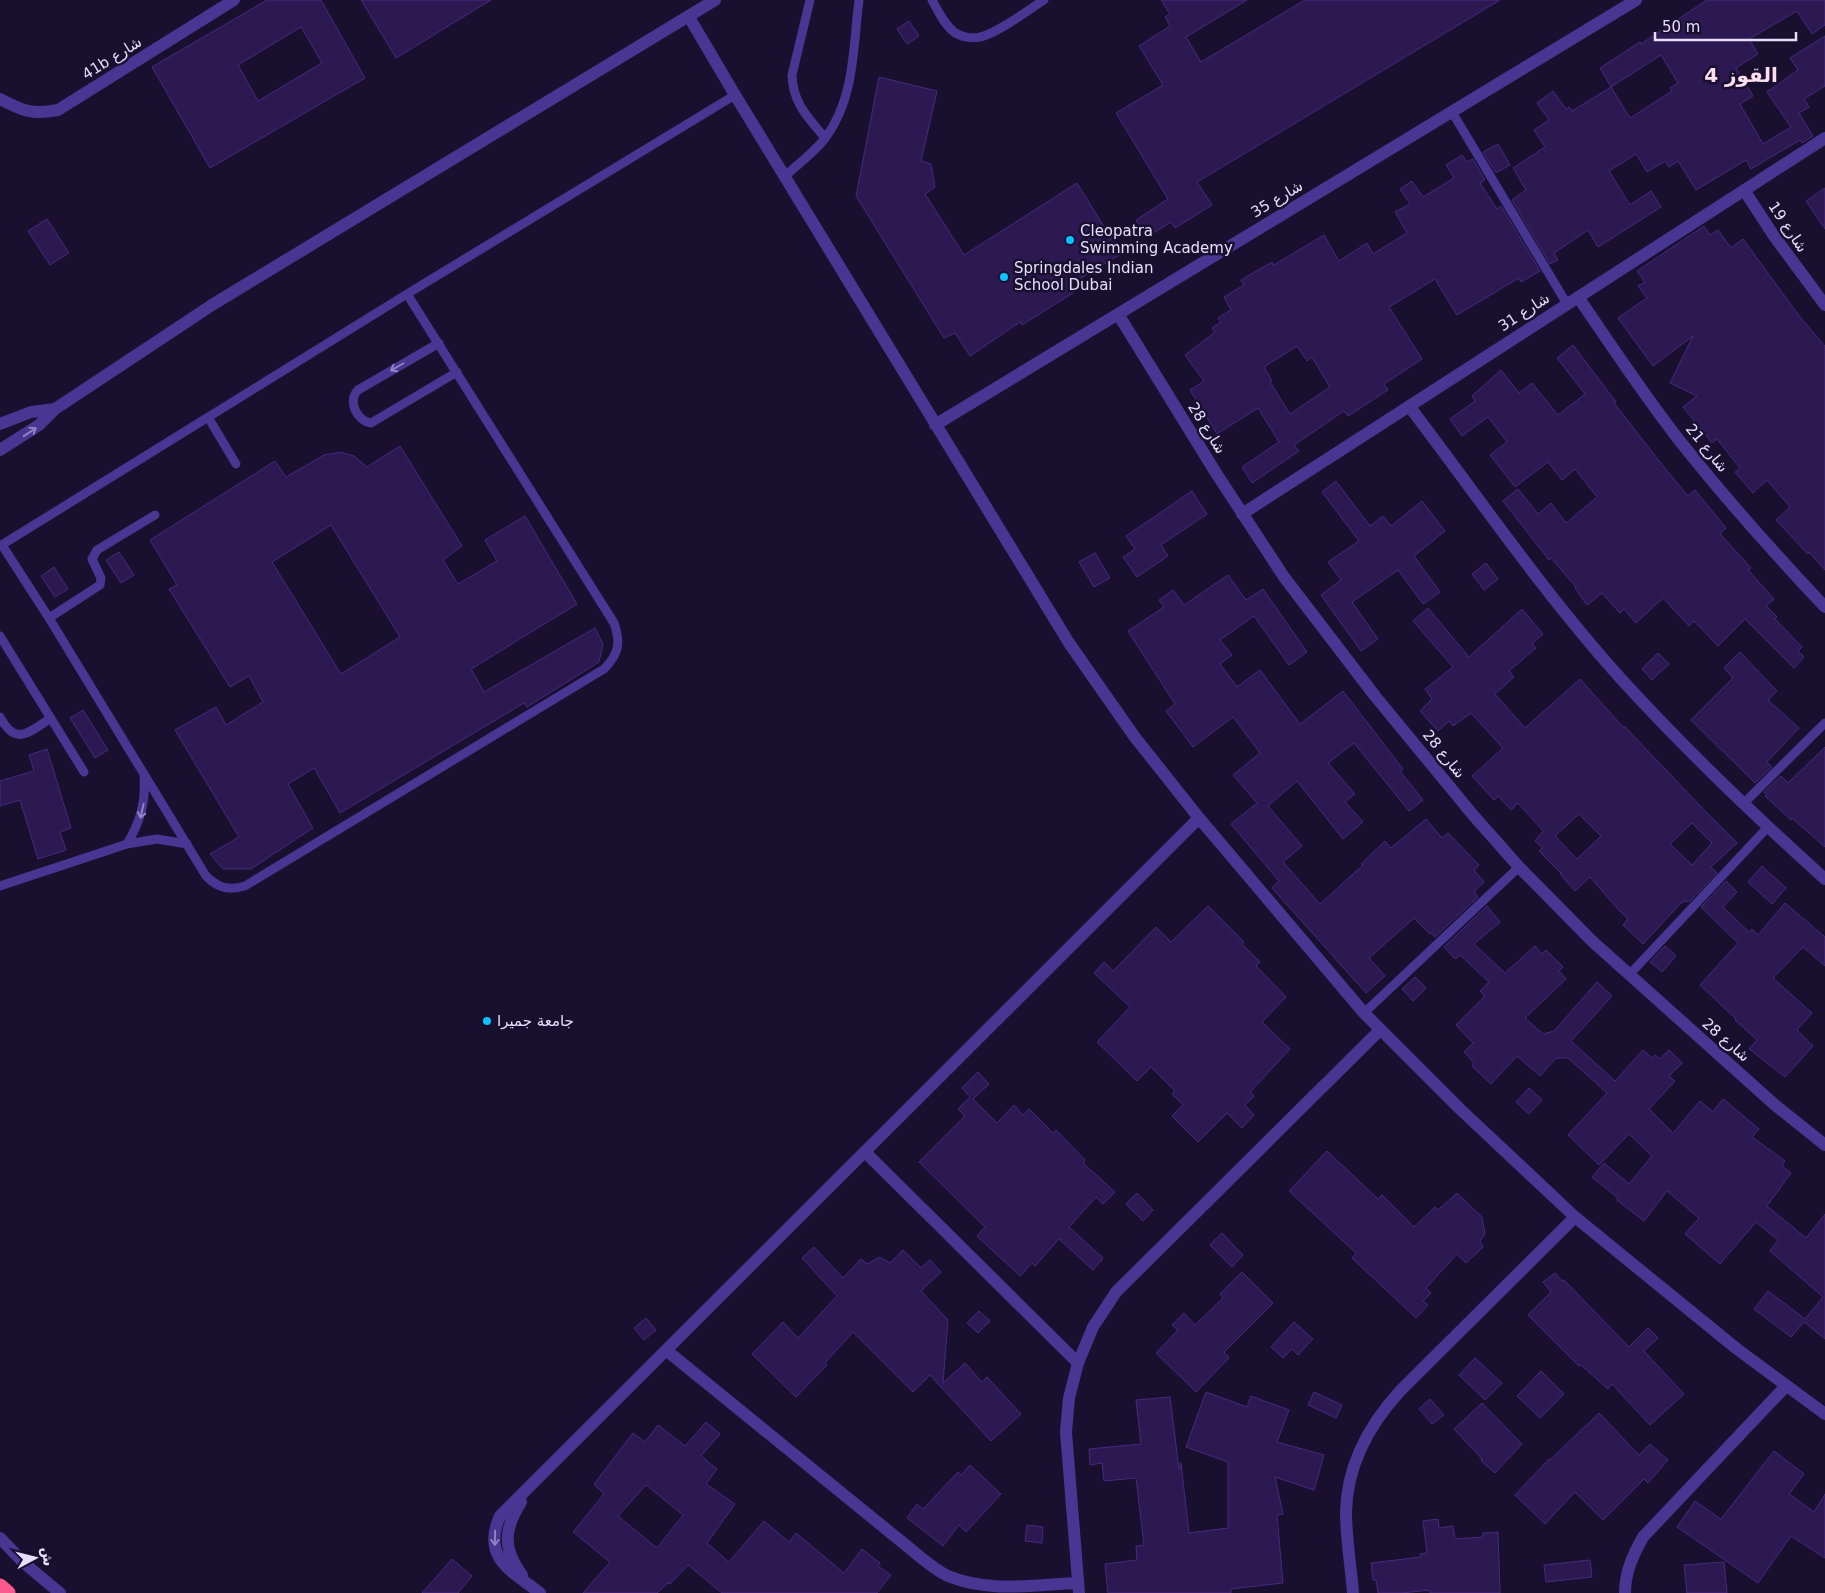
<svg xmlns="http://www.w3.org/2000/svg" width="1825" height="1593" viewBox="0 0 1825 1593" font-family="'DejaVu Sans',Vazirmatn,sans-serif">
  <rect width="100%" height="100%" fill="#190f2f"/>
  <!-- building -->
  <path fill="#2d1952" stroke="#472980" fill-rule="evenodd" d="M267,0h54l44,78 -155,90 -58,-101zM301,27l21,36 -64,38 -20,-36z
    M361,0h130l-95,58z
    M1161,0h86l-61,37 15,25 104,-62h195l-303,182 15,23 -37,23 -4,-6 -24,15 -11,-17 32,-21 -52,-86 47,-28 -24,-39 31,-20 -5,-9 5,-3z
    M1707,0h118v25l-13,9 -15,-23 -48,28 9,15 -22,14 17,28 -13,8 23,40 28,-17 -24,-35 31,-22 -8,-12 35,-22v50l-21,13 5,8 -10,6 14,23 -11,7 -2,-3 -49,29 -5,-9 -50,30 -18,-29 -9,6 -4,-6 -18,11 -11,-18 -27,17 21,34 21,-14 10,16 -63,40 -10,-17 -34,23 4,7 -8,4 -38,-64 14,-10 -13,-22 32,-21 -11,-17 15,-10 -12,-17 16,-12 13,18 3,-2 3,4 39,-24 -11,-19 40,-26 1,2zM1661,55l17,28 -8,5 2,3 -42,27 -19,-31z
    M909,21l10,15 -12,8 -10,-15z
    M879,77l58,14 -16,70 10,3 4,23 -10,7 39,61 113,-72 44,71 -50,30 5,7 -54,34 -2,-3 -50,34 -15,-23 -11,5 -88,-142z
    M1498,144l12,21 -14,8 -13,-21z
    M1462,155l5,7 6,-3 12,21 -5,3 17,26 4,-3 39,65 -19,11 -2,-4 -62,37 -22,-36 -46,28 33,52 -38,25 4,6 -40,26 -4,-5 -50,34 5,6 -47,32 -10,-16 37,-25 -21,-34 -41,26 -27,-44 14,-9 -19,-26 30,-23 -3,-4 9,-6 -3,-4 13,-8 -7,-13 20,-12 -3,-5 31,-18 2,3 50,-30 15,26 28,-18 6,11 34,-21 -12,-21 15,-8 -10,-15 12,-8 11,16 31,-19 -8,-13zM1297,346l10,15 5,-4 18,30 -40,27 -20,-32 2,-1 -8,-14z
    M1825,188v41l-19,-28z
    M47,219l22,34 -19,12 -22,-34z
    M1704,226l6,9 8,-5 13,18 12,-9 57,78 25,29v224l-16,-18 -1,2 -32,-34 14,-13 -23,-27 -14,13 -18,-21 5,-4 -23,-29 -5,4 -29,-36 14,-11 -27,-13 23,-47 -40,30 -35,-48 29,-20 -9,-12 7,-4 -8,-11z
    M1573,345l43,57 -2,1 49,63 25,30 7,-6 31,38 -6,6 31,34 -3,2 26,29 -8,7 11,11 -2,2 27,28 -4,4 6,6 -10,11 -49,-49 -27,27 -24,-25 -5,5 -26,-28 -27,25 -12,-14 -4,4 -18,-20 -15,12 -12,-17 1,-1 -25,-29 -2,2 -46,-59 15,-12 20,25 13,-11 15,20 31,-26 -22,-28 -13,11 -14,-18 -33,25 -25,-32 17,-13 -19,-25 -26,19 -12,-17 25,-18 -3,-5 29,-26 18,23 13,-10 26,32 27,-21 -28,-36z
    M400,446l62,100 -19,14 15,24 39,-23 -12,-21 40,-24 52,88 -106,65 13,23 111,-64 8,16 -4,18 -72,45 -3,-4 -184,110 -26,-45 -26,16 25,44 -62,41h-28l-13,-15 29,-17 -64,-107 41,-23 10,18 37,-23 -14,-26 -19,11 -61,-98 8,-4 -27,-45 125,-79 11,16 38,-22 16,-3 14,4 13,11zM331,525l69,112 -59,37 -69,-112z
    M1336,481l34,45 13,-10 8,10 31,-25 23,30 -31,25 26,36 -17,12 -25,-34 -46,32 26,37 -17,12 -40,-56 20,-15 -13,-18 31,-21 -37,-49z
    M1192,491l15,23 -46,31 7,11 -31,21 -14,-20 12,-8 -9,-13z
    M119,552l15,23 -13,8 -15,-23z
    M1095,553l15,25 -16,9 -15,-25z
    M1486,563l12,16 -14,11 -12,-16z
    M54,567l14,22 -13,8 -14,-21z
    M1228,575l18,25 17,-11 44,63 -18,13 -35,-49 -34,24 12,15 -12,9 17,23 23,-17 40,54 43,-33 60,78 -3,2 23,29 -14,11 -55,-68 -26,20 27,31 -10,8 18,20 -20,17 -46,-58 -29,25 34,40 -19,16 37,42 43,-39 -2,-1 24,-23 6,7 35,-29 16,19 6,-5 31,32 -5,5 10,12 -10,9 4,6 -43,40 -4,-4 -1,1 -16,-16 -45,40 16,18 -19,17 -94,-105 7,-7 -48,-57 26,-21 -24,-28 27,-22 -27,-36 -40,30 -27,-36 9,-7 -47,-73 36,-24 -5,-7 14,-10 11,15z
    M1428,608l41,49 53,-48 21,25 -11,10 4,4 -27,23 5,6 -19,17 30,34 55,-49 43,48 1,-1 84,88 29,29 -26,24 6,6 -27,28 -8,1 -39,42 -20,-19 5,-6 -11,-11 -27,-31 -15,14 -15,-17 1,-1 -22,-22 4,-3 -8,-7 8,-10 -25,-28 -7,7 -13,-14 -4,4 -22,-24 31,-28 -32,-35 -18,13 -4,-5 -11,10 -18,-20 12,-12 -7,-10 28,-22 -40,-46zM1579,814l22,22 -24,23 -22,-23zM1692,823l20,20 -20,22 -22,-21z
    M1740,652l37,39 -9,9 31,28 -32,34 5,5 -17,16 -64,-63 42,-42 -9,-10z
    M1658,653l11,11 -17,16 -10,-11z
    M83,710l25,40 -13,8 -25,-40z
    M1825,747v100l-33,-29 -1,2 -26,-24 2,-2 -3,-2 17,-16 7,7z
    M47,749l24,79 -11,4 6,18 -28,9 -18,-59 -20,6v-25l34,-10 -5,-16z
    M1762,866l24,22 -14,16 -24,-22z
    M1726,881l11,11 -14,15 26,25 3,-3 6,6 27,-32 40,34v29l-22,-19 -30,31 39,35 -15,17 16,16 -28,31 -36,-28 8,-9 -22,-20 1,-1 -36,-34 38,-42 -37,-36z
    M1208,906l36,36 -2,2 18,18 -4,4 30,31 -24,25 28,27 -40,43 4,4 -9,9 9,10 -12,13 -15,-15 -29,29 -26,-26 11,-11 -11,-11 3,-3 -24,-24 -14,14 -40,-39 33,-35 -36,-34 10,-11 9,9 43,-44 15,15z
    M1487,906l13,16 -26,22 31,29 30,-27 7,8 4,-4 17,17 -4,4 7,8 -41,39 18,16 11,-3 43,-49 15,14 -41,45 44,40 28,-31 9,8 3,-3 5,4 9,-9 13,13 -13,13 6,5 -26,28 24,24 27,-32 13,11 10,-13 36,30 -7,8 33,24 -3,5 9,7 -24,33 39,32 19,-24v125l-21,-17 -13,15 -37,-28 14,-18 37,28 18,-22 -53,-46 8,-11 -22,-18 -36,42 -35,-30 14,-16 -32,-27 -23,30 -27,-21 1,-2 -26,-21 12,-14 25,21 23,-28 -23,-22 -30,31 -31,-30 39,-42 -39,-35h-12l-16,18 -23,-20 -26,28 -19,-18 2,-3 -10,-11 9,-9 -17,-18 29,-29 -5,-5 9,-9 -29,-27 -5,4 -11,-12z
    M1665,946l11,10 -14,16 -12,-10z
    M1415,977l11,11 -13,13 -11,-12z
    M978,1072l11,12 -16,15 24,24 17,-18 9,10 6,-6 24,24 3,-3 29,30 -2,3 32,29 -12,12 -7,-7 -27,30 34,31 -10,12 -34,-31 -24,27 -3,-3 -12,13 -43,-40 8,-9 -66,-65 46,-46 -7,-7 12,-12 -8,-9z
    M1529,1088l13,12 -13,14 -13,-12z
    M1327,1151l51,48 4,-4 32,32 21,-20 3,3 19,-17 25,24 3,17 -5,7 3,6 -17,16 -9,-9 -31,34 5,5 -8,8 5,4 -12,13 -64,-60 4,-5 -67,-62z
    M1137,1193l16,17 -10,11 -17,-17z
    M1222,1233l21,22 -11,12 -22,-22z
    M814,1247l29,31 18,-19 6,5 13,-7 10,6 13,-13 18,18 9,-8 11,12 -20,19 27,29 -5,63 22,-20 17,19 5,-5 34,37 -30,27 -61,-66 -17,17 -60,-60 -28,31 2,2 -31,32 -44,-43 31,-32 15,16 39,-42 -35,-38z
    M1242,1272l31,31 -49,49 5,6 -33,34 -40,-39 22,-23 -6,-5 12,-12 11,12 28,-27 -3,-4z
    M1555,1273l7,8 2,-1 65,67 19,-19 10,10 -14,13 40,43 -34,31 -38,-41 -4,5 -27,-24 -2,1 -51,-51 23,-23 -8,-10z
    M979,1311l11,10 -12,12 -11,-10z
    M646,1318l10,12 -12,10 -10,-12z
    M1294,1322l19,17 -15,16 -6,-6 -9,9 -12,-11z
    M1475,1358l27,25 -17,17 -26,-25z
    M1541,1371l23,23 -24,24 -23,-22z
    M1206,1392l41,15 4,-11 38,14 -12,32 47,13 -10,35 -39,-13 8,37 -6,1 6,68 -52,6v4h-123l-3,-29 32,-4 -1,-14 8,-1 -8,-67 -32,3 -2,-18 -12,2 -1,-16 52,-5 -5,-44 34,-3 9,72 2,-6 8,70 39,-5v-66l-42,-15z
    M1314,1392l28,13 -6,13 -28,-13z
    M1430,1399l14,16 -12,9 -13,-15z
    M1482,1403l40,41 -27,29 -14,-12 1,-2 -28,-30z
    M1599,1413l40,42 11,-11 18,16 -20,23 -4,-4 -41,41 -28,-28 -30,32 -30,-29 34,-36 1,1z
    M706,1422l14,12 -19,22 16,13 -11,15 29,20 -28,39 22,19 35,-41 25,21 7,-9 48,40 18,-24 18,14 -2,3 13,9 -14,18h-155l-34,-28 -18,19 -2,-1 -11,10h-74l27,-31 -37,-30 31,-38 -10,-10 39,-51 12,9 13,-17 27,21zM646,1485l37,30 -26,33 -39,-32z
    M1774,1451l30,23 -15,20 25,18 11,-18v64l-34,-22 -33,47 -81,-56 18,-26 26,18z
    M970,1465l31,29 -35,38 -7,-7 -16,21 -36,-28 10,-14 6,5 35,-37 3,3z
    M1438,1519l1,9 14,-2 2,13 28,-2v-4l15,-1 2,61h-70v-3l-28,3h-24l-2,-13h-3l-2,-17 50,-6 -1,-3 7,-1 -4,-32z
    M1027,1525l16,2 -1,16 -17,-2z
    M452,1559l20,17 -14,17h-36z
    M1590,1560l2,17 -46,5 -2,-17z
    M1724,1562l3,31h-40l-3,-28z"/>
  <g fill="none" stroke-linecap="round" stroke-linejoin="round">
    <!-- lane -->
    <path stroke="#473692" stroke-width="9" d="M810,0l-18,75c1,29 16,42 33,63
      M932,0c6,11 12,24 22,32 7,5 18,7 26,5 18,-4 48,-27 64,-37
      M1452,112l115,192
      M784,177c14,-13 31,-25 42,-40 29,-39 27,-91 33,-137
      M439,343l-81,47c-11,11 -1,31 13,33l86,-51
      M208,417l28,47
      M2,545l47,73 157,258c12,12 23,15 39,10l359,-217c15,-15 17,-26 10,-46l-207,-329
      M0,546l407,-252 328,-199
      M49,618l51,-33 1,-7 -9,-19 5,-9 58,-35
      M0,636l84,136
      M0,717c16,30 29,15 51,1
      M1743,804l82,-81
      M127,844c13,-22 19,-41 17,-66
      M0,886l127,-42 30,-5 30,5
      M1629,975l138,-147
      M1364,1013l155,-146"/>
    <!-- street -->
    <path stroke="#473692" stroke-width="12" d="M689,17l46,78 334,548 65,93 65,82 165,195 96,96 115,108 162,132 88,65
      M0,99c23,12 32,16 58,11l176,-110
      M1744,190l30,46 51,69
      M1578,297c33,48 65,97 101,143 46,58 95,113 146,167
      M1118,314l98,159 68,104 91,119 98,119 46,52 73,74 183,164 50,40
      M1409,406c70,92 136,189 214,275 64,70 132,135 202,198
      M0,424l31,-12 24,-3
      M935,425l701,-425
      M0,450l39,-25 16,-16 157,-104 503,-305
      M1242,514l583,-376
      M865,1152l213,211
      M666,1350l247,201c11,9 22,19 35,25 41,17 86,9 129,7
      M521,1502c-17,27 -19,46 1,73
      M0,1538l24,25 36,30
      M540,1593c-28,-22 -59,-35 -40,-77l699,-698
      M1079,1593l-13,-161 3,-34 9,-35 15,-36 23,-35 264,-262
      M1353,1593c-2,-27 -7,-54 -7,-81 1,-47 23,-87 54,-121l175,-174
      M1625,1593c0,-21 8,-38 18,-56l143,-151"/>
    <!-- highway -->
    <path stroke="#ff588f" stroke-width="15" d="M0,1586l8,7"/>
  </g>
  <!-- one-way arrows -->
  <defs><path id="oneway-shaft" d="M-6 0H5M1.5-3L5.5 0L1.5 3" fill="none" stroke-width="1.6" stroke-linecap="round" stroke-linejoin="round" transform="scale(1.25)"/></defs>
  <g stroke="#8f81c3">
    <use href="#oneway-shaft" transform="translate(397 367) rotate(150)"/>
    <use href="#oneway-shaft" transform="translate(30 432) rotate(-33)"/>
    <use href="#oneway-shaft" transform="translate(142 811) rotate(103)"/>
    <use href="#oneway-shaft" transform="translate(495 1538) rotate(91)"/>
  </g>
  <!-- markers -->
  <g fill="#09c2ff" stroke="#190f2f" stroke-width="2">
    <circle cx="1070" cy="240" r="5"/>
    <circle cx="1004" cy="277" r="5"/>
    <circle cx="487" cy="1021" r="5"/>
  </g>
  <g text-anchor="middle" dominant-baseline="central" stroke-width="5" stroke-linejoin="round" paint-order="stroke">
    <!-- street labels -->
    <g font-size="15" fill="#e6ddff" stroke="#190f2f">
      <text transform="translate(112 58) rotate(-32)">41b شارع</text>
      <text transform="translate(1277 199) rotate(-31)">شارع 35</text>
      <text transform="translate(1788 227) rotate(56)">شارع 19</text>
      <text transform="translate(1524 312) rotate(-33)">شارع 31</text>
      <text transform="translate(1207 428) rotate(58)">شارع 28</text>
      <text transform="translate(1707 448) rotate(51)">شارع 21</text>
      <text transform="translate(1444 754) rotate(51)">شارع 28</text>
      <text transform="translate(1726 1040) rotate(41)">شارع 28</text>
    </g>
    <!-- poi labels -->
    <g font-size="15" fill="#e6ddff" stroke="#190f2f" text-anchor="start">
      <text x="1080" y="231">Cleopatra<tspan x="1080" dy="17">Swimming Academy</tspan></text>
      <text x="1014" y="268">Springdales Indian<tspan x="1014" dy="17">School Dubai</tspan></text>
      <text x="497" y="1021">جامعة جميرا</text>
    </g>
    <!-- district labels -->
    <g font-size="20" font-weight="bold" fill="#ffdfee" stroke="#190f2f">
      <text x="1741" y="75">القوز 4</text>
    </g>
  </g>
  <!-- north arrow -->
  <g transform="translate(35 1558) rotate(83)" stroke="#190f2f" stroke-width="4" paint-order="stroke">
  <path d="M0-4L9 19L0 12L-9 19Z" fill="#e6ddff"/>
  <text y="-8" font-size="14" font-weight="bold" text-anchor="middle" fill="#e6ddff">ش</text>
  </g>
  <!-- scale -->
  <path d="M1655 32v8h141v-8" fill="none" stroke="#e6ddff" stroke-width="2.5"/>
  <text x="1662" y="32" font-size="15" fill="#e6ddff" stroke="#190f2f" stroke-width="4" paint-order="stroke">50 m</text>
</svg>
